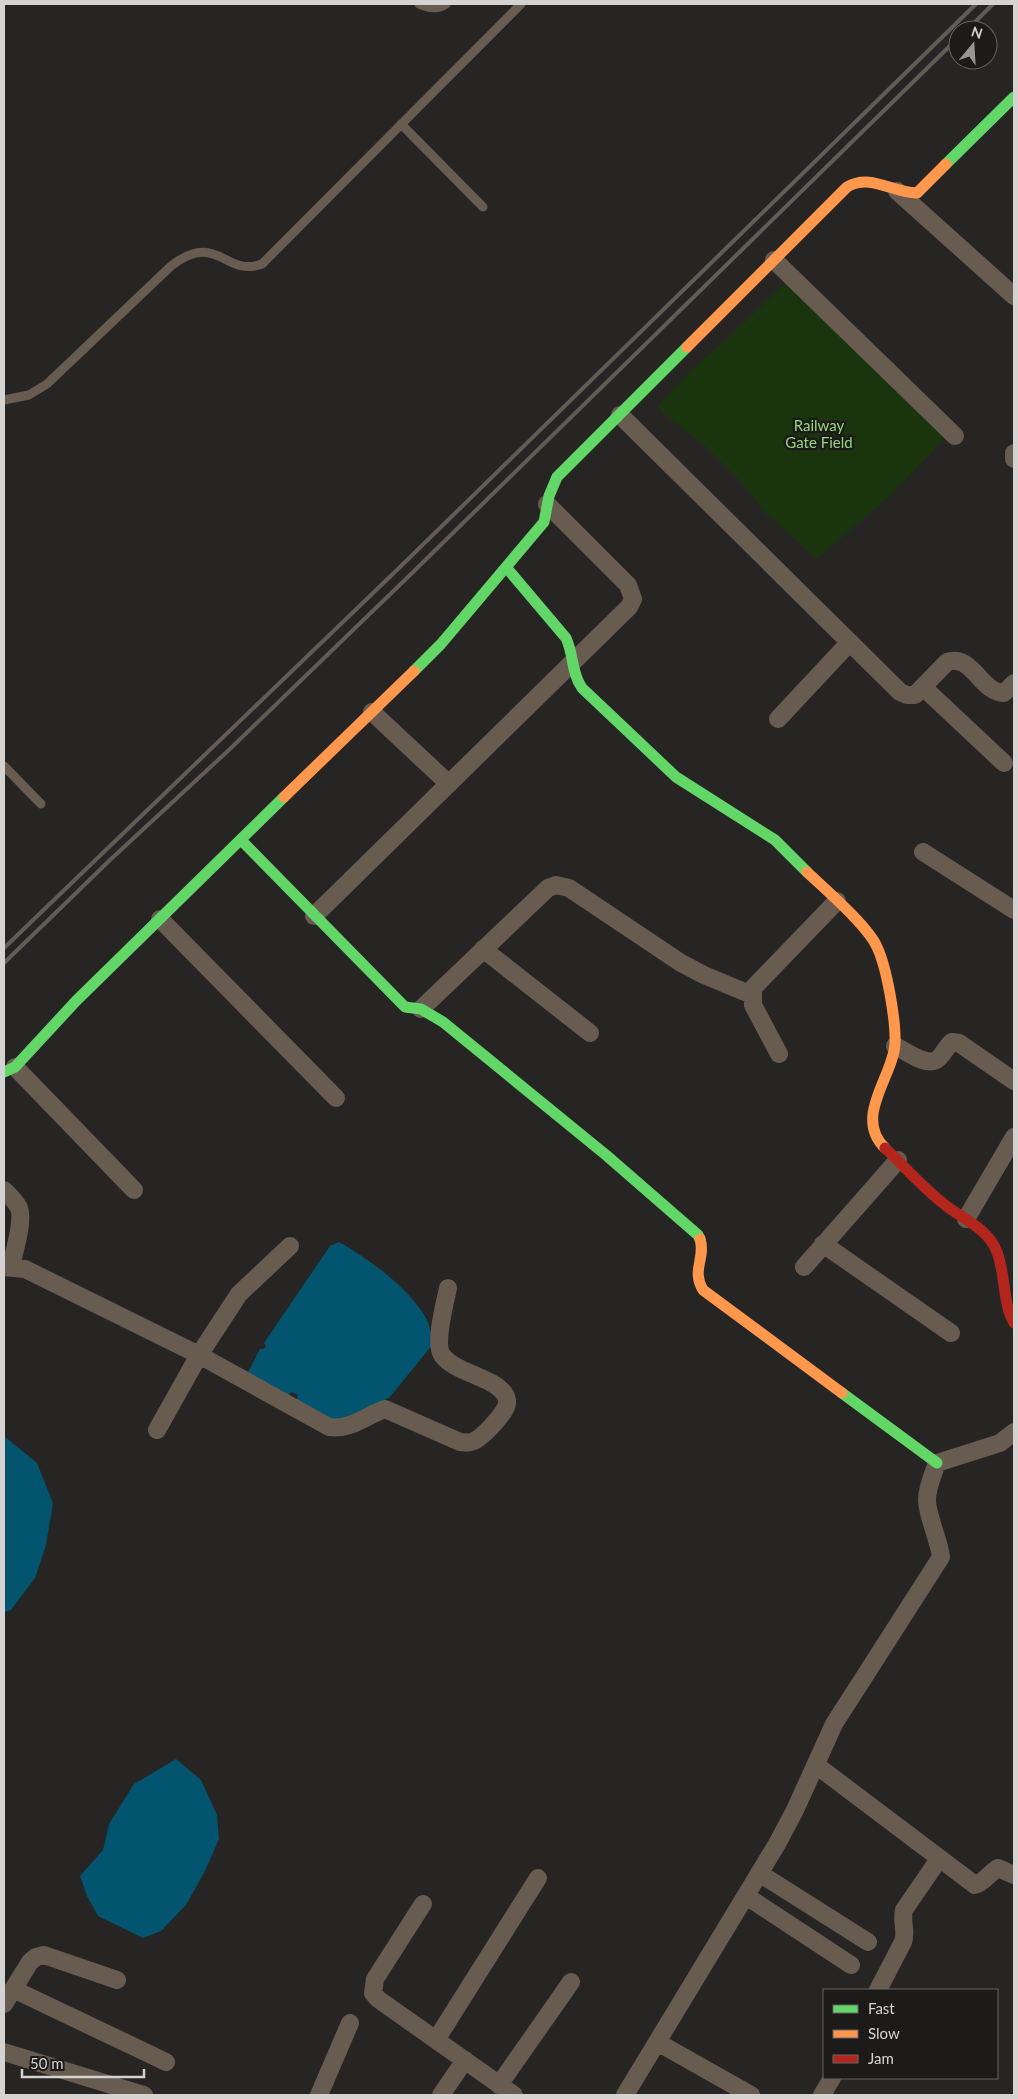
<svg xmlns="http://www.w3.org/2000/svg" width="1018" height="2099" viewBox="0 0 1018 2099" font-family="Lato,sans-serif">
  <rect width="100%" height="100%" fill="#262524"/>
  <!-- green -->
  <path fill="#1a350e" d="M787,281l152,145 5,13 -51,54 -76,66 -54,-48 -19,-26 -38,-38 -42,-33 -6,-9 34,-36 39,-34z"/>
  <!-- water -->
  <path fill="#03546f" d="M339,1242c30,17 69,45 87,76 4,7 5,18 7,26l-43,53 -41,24 -16,-1 -37,-19 2,-6 -7,-3 -2,3 -11,-3 -32,-16 14,-27h4l2,-3 -2,-3 66,-97z
    M4,1436l33,27 16,40 -7,42 -11,33 -24,32 -7,2z
    M176,1759l25,21 16,35 2,24 -14,32 -19,34 -25,26 -18,7 -45,-22 -11,-20 -7,-20 23,-26 6,-26 25,-40z"/>
  <g fill="none" stroke-linecap="round" stroke-linejoin="round">
    <!-- lane -->
    <path stroke="#685b50" stroke-width="9" d="M419,4c10,4 18,6 27,0
      M401,124l82,83
      M4,400l25,-5 18,-11 124,-118c47,-36 54,12 91,-2l259,-260
      M4,766l37,38"/>
    <!-- street -->
    <path stroke="#685b50" stroke-width="18" d="M897,191l117,105
      M774,260l181,176
      M620,415l280,277 7,3h8l32,-33c25,-9 34,31 57,31l10,-10
      M1014,453v6
      M923,687l81,76
      M372,712l77,72
      M778,719l72,-77
      M923,852l91,58
      M314,916l315,-309 4,-8 -5,-14 -81,-81
      M160,919l176,179
      M483,949l107,84
      M421,1009l127,-121 8,-3 13,3 112,75 23,12 48,20
      M895,1046c11,5 33,23 44,12 5,-5 7,-11 13,-16l7,1 55,38
      M779,1054l-26,-49v-17l84,-87
      M15,1067l119,123
      M4,1190c6,6 11,10 15,18 5,13 -5,44 -8,58
      M966,1219l48,-82
      M823,1244l128,89
      M4,1267l21,2 174,86 130,72c22,3 36,-11 56,-18l75,33c3,0 8,1 11,0 10,-2 31,-26 35,-35 2,-4 1,-10 -2,-14 -13,-17 -49,-20 -62,-38 -8,-12 3,-52 6,-67
      M804,1267l94,-107
      M157,1430l42,-75 40,-61 51,-48
      M816,1765l159,120c10,-3 14,-12 23,-17l16,7
      M759,1873l109,69
      M746,1896l105,69
      M423,1904l-48,75 -2,14 5,6 136,96
      M13,1989l153,73
      M878,1990l25,-48c4,-11 -2,-20 1,-32l35,-51
      M4,2004l26,-42 6,-5 8,-2 73,25
      M436,2040l102,-162
      M657,2042l94,53
      M4,2052l140,43
      M499,2085l72,-103
      M319,2095l31,-72
      M441,2095l24,-35
      M625,2095l152,-251 18,-34 39,-86 107,-167c-2,-17 -14,-42 -14,-57 0,-13 6,-25 10,-37l63,-20 14,-11
      M822,2095l10,-17"/>
    <!-- fast -->
    <path stroke="#63d668" stroke-width="11" d="M946,164l68,-67
      M506,567l60,71c8,17 5,34 16,50l94,89 99,63 32,32
      M414,671l27,-27 103,-122 5,-26 8,-19 130,-130
      M241,840l164,167 16,2 22,13 163,133 92,80 2,4
      M4,1072l11,-5 61,-66 208,-204
      M842,1393l95,70"/>
    <!-- slow -->
    <path stroke="#ff974d" stroke-width="11" d="M687,347l160,-160c24,-14 45,6 70,6l29,-29
      M284,797l130,-126
      M807,872c18,17 61,54 70,75 10,21 19,74 18,97 -2,33 -42,73 -10,104
      M700,1239c6,19 -9,31 3,51l139,103"/>
    <!-- jam -->
    <path stroke="#b3261e" stroke-width="11" d="M885,1148c19,18 38,40 59,56 18,15 44,24 53,48 9,23 5,50 17,71"/>
    <!-- rail -->
    <path stroke="#625c57" stroke-width="4" d="M967,30l26,-26
      M4,948l395,-380 577,-564
      M4,963l106,-103 121,-112 179,-173 548,-537"/>
  </g>
  <g text-anchor="middle" dominant-baseline="central" stroke-width="5" stroke-linejoin="round" paint-order="stroke">
    <!-- park labels -->
    <g font-size="15" fill="#94d77e" stroke="#1d1b1a">
      <text x="819" y="425">Railway<tspan x="819" dy="17">Gate Field</tspan></text>
    </g>
  </g>
  <!-- border -->
  <rect width="1018" height="2099" fill="none" stroke="#d4d3d2" stroke-width="10"/>
  <!-- legend -->
  <rect x="823" y="1989" width="175" height="90" fill="#1d1b1a" stroke="#666564"/>
  <rect x="833" y="2005" width="25" height="8" fill="#63d668" stroke="#666564"/>
  <text x="868" y="2014" font-size="15" fill="#d4d3d2">Fast</text>
  <rect x="833" y="2030" width="25" height="8" fill="#ff974d" stroke="#666564"/>
  <text x="868" y="2039" font-size="15" fill="#d4d3d2">Slow</text>
  <rect x="833" y="2055" width="25" height="8" fill="#b3261e" stroke="#666564"/>
  <text x="868" y="2064" font-size="15" fill="#d4d3d2">Jam</text>
  <!-- north arrow -->
  <g transform="translate(973 45) rotate(18)"><circle r="24" fill="#1d1b1a" stroke="#666564"/>
  <path d="M0-4L9 19L0 12L-9 19Z" fill="#979695"/>
  <text y="-8" font-size="14" font-weight="bold" text-anchor="middle" fill="#d4d3d2">N</text>
  </g>
  <!-- scale -->
  <path d="M22 2069v8h122v-8" fill="none" stroke="#d4d3d2" stroke-width="2.5"/>
  <text x="30" y="2069" font-size="15" fill="#d4d3d2" stroke="#1d1b1a" stroke-width="4" paint-order="stroke">50 m</text>
</svg>
